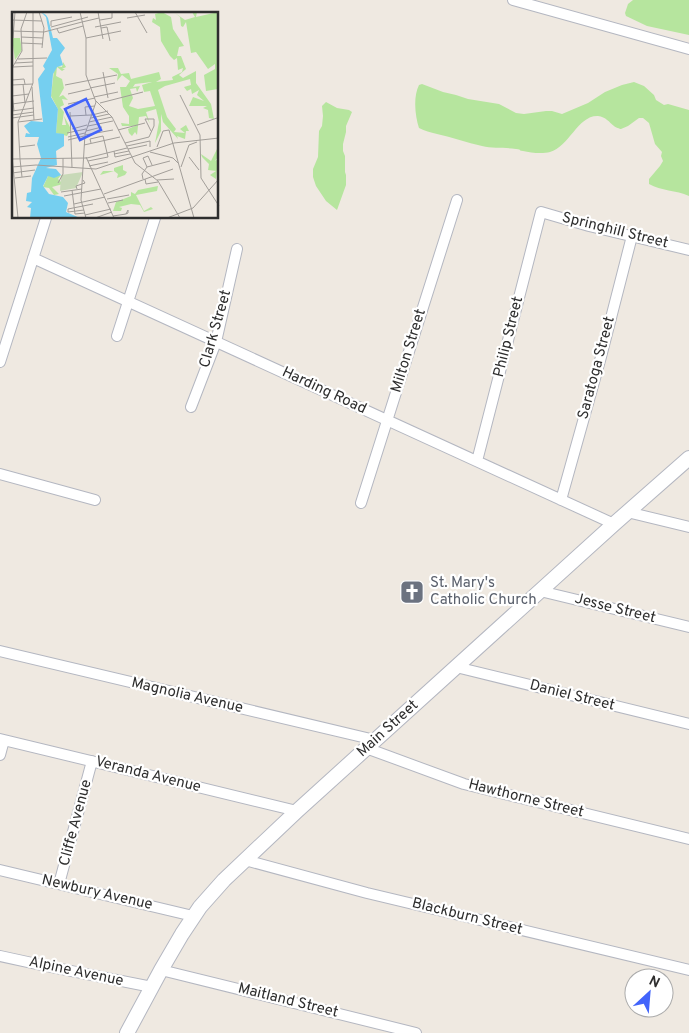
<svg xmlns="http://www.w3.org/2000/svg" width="689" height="1033" viewBox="0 0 689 1033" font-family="Overpass,sans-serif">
  <rect width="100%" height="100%" fill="#efe9e1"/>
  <!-- green -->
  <path fill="#b6e59e" d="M633,0h56v35l-42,-9 -21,-10 -1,-3 3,-9z
    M634,82l10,4 10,9 2,5 8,5 4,-1 21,6v86c-13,-6 -28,-5 -40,-12v-5l11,-13 3,-5 -2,-5 1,-4 -7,-8 -6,-21 -6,-5h-4l-11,8 -7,3c-1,0 -6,-2 -7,-3 -5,-4 -8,-9 -16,-10 -20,-1 -29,31 -48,36 -7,2 -19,1 -27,-1 -6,-1 0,-1 -7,-2 -11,-2 -23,0 -34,-3 -15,-3 -30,-9 -45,-12 -7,-2 -12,-3 -18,-6 -4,-12 -6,-31 0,-43l3,-1 21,8 13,3 12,4 31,5 17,9 8,1 22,-3h6l10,3 26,-11 17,-11 17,-7z
    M326,102l11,6 12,2 3,2 -6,14v6l-3,12v7l2,5v16l1,3v10l-9,25 -11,-9 -10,-15 -3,-9v-8l5,-12 1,-26 3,-5 1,-10 -1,-10z"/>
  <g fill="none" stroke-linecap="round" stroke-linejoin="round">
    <!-- minor casing -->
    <g stroke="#b4b7c1" stroke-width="12">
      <path id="minor" d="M513,0l176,49
        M33,258l581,266
        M117,336l38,-118
        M0,362l46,-144
        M191,407l25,-65 21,-93
        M477,461l64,-249 48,14 100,24
        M0,474l95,26
        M561,500l40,-143 31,-121
        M361,503l96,-303
        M627,512l62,15
        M540,591l149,36
        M0,651l375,89
        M456,667l233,57
        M0,739l297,72
        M366,748l98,36 225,55
        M0,755l4,-15
        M245,860l122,33 322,77
        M0,870l193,46
        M59,884l33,-123
        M0,956l46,10 106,21
        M161,970l255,63"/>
    </g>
    <!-- secondary casing -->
    <g stroke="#b4b7c1" stroke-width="16">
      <path id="secondary" d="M127,1033l34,-63 21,-36 18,-27 24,-27 73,-69 317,-287 75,-66"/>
    </g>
    <!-- minor -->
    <use href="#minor" stroke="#fff" stroke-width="10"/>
    <!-- secondary -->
    <use href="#secondary" stroke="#fff" stroke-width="14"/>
  </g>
  <!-- icons -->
  <defs>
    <g id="church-square" transform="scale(1.25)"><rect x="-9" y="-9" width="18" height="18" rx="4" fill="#6b7280" stroke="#fff"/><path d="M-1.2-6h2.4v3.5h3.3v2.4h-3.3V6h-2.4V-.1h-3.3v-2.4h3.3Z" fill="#fff"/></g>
  </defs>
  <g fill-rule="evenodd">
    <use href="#church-square" x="412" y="592"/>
  </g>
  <g text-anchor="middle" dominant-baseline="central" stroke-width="4.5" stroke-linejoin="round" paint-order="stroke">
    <!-- street labels -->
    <g font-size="15" fill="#2e2e2e" stroke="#fff">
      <text transform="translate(615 231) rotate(14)">Springhill Street</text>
      <text transform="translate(216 329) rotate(-74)">Clark Street</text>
      <text transform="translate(509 337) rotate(-76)">Philip Street</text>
      <text transform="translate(409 351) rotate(-73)">Milton Street</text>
      <text transform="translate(597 368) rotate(-75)">Saratoga Street</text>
      <text transform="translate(324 391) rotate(25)">Harding Road</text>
      <text transform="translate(615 609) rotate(14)">Jesse Street</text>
      <text transform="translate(187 696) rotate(13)">Magnolia Avenue</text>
      <text transform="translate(572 696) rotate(14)">Daniel Street</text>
      <text transform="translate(388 729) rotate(-42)">Main Street</text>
      <text transform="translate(148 775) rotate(14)">Veranda Avenue</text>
      <text transform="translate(526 799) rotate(14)">Hawthorne Street</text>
      <text transform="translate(76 823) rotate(-75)">Cliffe Avenue</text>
      <text transform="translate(97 893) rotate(13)">Newbury Avenue</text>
      <text transform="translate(467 917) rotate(14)">Blackburn Street</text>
      <text transform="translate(76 972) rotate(12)">Alpine Avenue</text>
      <text transform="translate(288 1001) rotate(14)">Maitland Street</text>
    </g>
    <!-- worship labels -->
    <g font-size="15" fill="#5b616d" stroke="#fff" text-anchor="start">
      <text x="430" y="583">St. Mary's<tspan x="430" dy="17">Catholic Church</tspan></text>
    </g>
  </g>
  <!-- overview -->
  <g transform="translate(12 12)">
    <rect width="206" height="206" fill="#efe9e1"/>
    <path d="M150,0l9,5 2,12 11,17 -5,1 -2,9h4l5,13 -7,6 4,3 13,-7v12l15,21 3,15 -5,-1 -1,-8 -5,-2 4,-2h-18l4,-9 11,4 -7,-6 2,-5 -7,4 -1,-5 -4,2 -3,-4 7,-2 -1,-6 -25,7 -7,4 9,27 9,12 -2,3 11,1 -5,-4 6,-4 3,6h-3l-1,8 -8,-3 1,3 -15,-17 -2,-8v17l-6,12 4,-21 -3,-13 -10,3 4,12 -4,-8 -7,1 -2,18 -2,-3 -3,4 -3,-3 -1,-4 7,-3h-13l-1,-3 8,1v-8l-6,-9 -3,-20h6l4,-6 -8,-6 -5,6 1,-7 -9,-6h9l3,6 8,-1 2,6 28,-7 2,7 -5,3 17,-2 -1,-3 10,-5 1,-4 -5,2 -1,-12 -3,2 -4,-4 -9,-15 -1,-14 -8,-5 1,-4 3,2 -1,-6zM140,70l-10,3 2,7 6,-1 5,15 -17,3 -9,-3 4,-8 -3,-9 6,-1 1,4 3,-6 -7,1 2,-3zM180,0h5l-1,5 22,-5v77l-12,2 -2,-16 11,-6v-5l-7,5 -12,-17 -5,1 -5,-31 -3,5 -2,-1 -1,-9 -5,-4 10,7 10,-3zM0,26h8l2,12 -7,10zM51,50l3,5 -4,2h3l-3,2 -5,-4 -1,9 6,3 2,9 -5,9 4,-2 5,5 -6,-1 2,6 -4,2 4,5 -2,13h4l-2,-9 7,13 -4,7 -11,-3 2,-24 -7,-13 3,-26 3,-4 5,1zM206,135h-1h1v10l-3,4 3,-2 -2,20 -6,-4 6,-4 -8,-1 1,-6 -7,-7 -1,-3 10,7zM111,153v5l4,2 -2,3 -8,3 1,-4 -4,-3 -14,4 3,-4h11v-3zM49,163l-3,4 5,5 -11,3 7,7 -5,1 -5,-7 -6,-1 5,-11zM146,174l-1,5 -21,4 8,16 7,-4 2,2 -9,3 -4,-7 -9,-1 -12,3 3,1 -1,3h-8l3,-9 15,-6v-4l4,2 3,-4z" fill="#b6e59e" fill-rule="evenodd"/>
    <path d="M71,160l-7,16 -16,3 1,-16z" fill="#c8d9b8"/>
    <path d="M29,0l5,3 2,3 5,20h4l8,10 -5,7 3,10 -6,2 -4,7 -2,23 7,12 -2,24 8,1v12l-8,5 1,14 -11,3 10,1 5,6 -7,3 -6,-2 -5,10 6,8 14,3 5,6 -2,9 14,6h-50l1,-10 -4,-1 5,-5 -6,-1 1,-8 4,-1 1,-14 9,-20 -4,-14 2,-7h-14l1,-4 4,1 -6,-8 7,-5 12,1 -5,-43 7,-10 -2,-3 9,-16 -6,-33z" fill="#75cff0"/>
    <path fill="none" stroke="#a29e99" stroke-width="1" d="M27,0l5,16 -2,20M68,0l6,26v37l10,27 -11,32 -4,66 5,18M86,0l5,27M123,0l12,21M115,6l18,-3M0,8l30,1M88,8l12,-2v-6M70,10l17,-4M39,14v-5l21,-4M39,15l37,-10M83,15l26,-5M89,16l6,-1 3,14M45,17l2,4 24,-7M0,19l32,1 38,-10M9,25l22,1M1,26l2,-26M74,26l35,-7M9,31l22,1M6,47l29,-1M3,51l18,-1M1,55l20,-1M0,56l10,-17 -1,-22 6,-17M91,60l5,26M0,68l12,-1 1,5M11,72l2,19M0,73l21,-1M53,73l52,-10M20,75l2,33M78,76l25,-5M0,81l2,18M56,82l22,-5M168,83l20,40 1,43 18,28M0,84l17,-2M82,85l24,-5M84,89l16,16 23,46 23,18 22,37M88,91l43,-11M0,92l22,-3M56,92l27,-6M0,99l22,-3M58,100l2,56M0,103l22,-3M74,103l-1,-8 10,-1M80,103l16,-4M58,104l21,-1M0,106l22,-3M79,106l18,-4M6,110l24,-3M77,110l23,-5M185,113l20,-7M76,114l25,-5M60,117l15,-4M106,118l27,-7M74,119l16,-4M55,121l19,-4M73,123l28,-5M56,125l17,-4M137,125l5,-11v-7h-9l6,12M56,128l16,-4M79,131l-1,-4 13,-3 1,4M113,131l24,-6M72,133l36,-8M115,134l23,-5v6M7,135l16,-2M145,135l6,-16 6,-1 25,88M116,137l19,-4M102,139l1,6 15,-3M138,140l23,6 5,5M102,142l15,-3M0,144l6,62M74,145l28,61M177,145l10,13M0,147l75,-1 40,-10M8,147l2,18M8,147l-2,-37 15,-39v-71M76,149l20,-4 -4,-17M77,154l19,-4M0,155l24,-2 60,4 78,-26 45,-5M135,155l-4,-9 5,-2 4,9M169,155l8,-22 8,-3M0,161l23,-3M3,166l16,-2M131,167l-1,-5 5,-7 23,-6M133,167l1,5 12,-2M145,168l17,-1M46,171l5,-9v-16M65,177l-1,-3 9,-3 -2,-3M60,178l3,24 10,-1M49,180l21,-3M92,182l69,-25M52,184l37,-7M95,187l22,-4M96,191l15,-3M62,192l31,-7M72,198l-16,2v-3l25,-5M73,203l26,-6M101,204l13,-2 2,-4v3l-2,1M83,206l17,-6M155,206l26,-10 26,-29"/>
    <path fill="#4264fb" fill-opacity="0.15" stroke="#4264fb" stroke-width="2.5" d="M74,87l15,31 -21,10 -15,-31z"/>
    <rect width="206" height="206" fill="none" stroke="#2e2e2e" stroke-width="2.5"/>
  </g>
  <!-- north arrow -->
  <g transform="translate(649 993) rotate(26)"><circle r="24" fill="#ffffff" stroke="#ababab"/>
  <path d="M0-4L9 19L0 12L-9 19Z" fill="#4264fb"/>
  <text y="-8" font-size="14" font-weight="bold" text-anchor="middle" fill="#2e2e2e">N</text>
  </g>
</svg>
